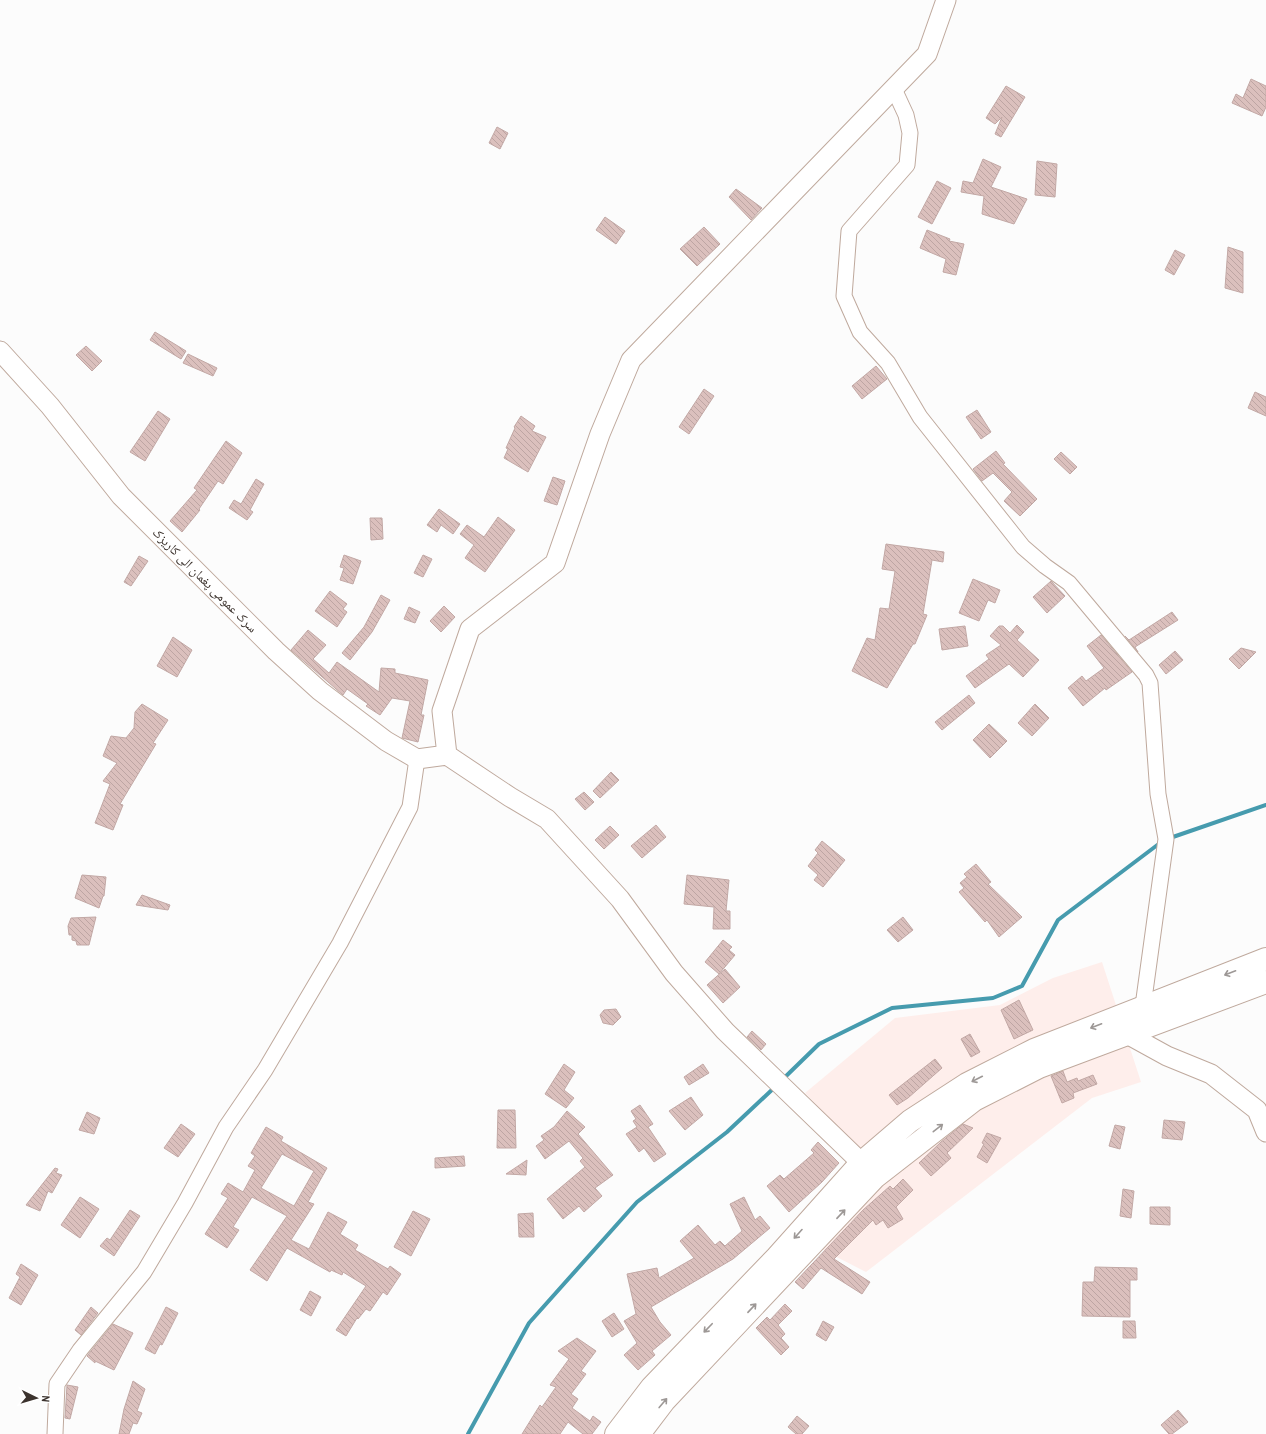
<svg xmlns="http://www.w3.org/2000/svg" width="1266" height="1434" viewBox="0 0 1266 1434" font-family="'Archivo Narrow','Noto Naskh Arabic',sans-serif">
  <defs>
    <pattern id="building-back-hatch" width="6" height="6" patternUnits="userSpaceOnUse"><rect width="6" height="6" fill="#dbc0bd"/><path d="M-1 5l2 2M0 0l6 6M5-1l2 2" fill="none" stroke="#bda5a3"/></pattern>
  </defs>
  <rect width="100%" height="100%" fill="#fcfcfc"/>
  <!-- commercial -->
  <path fill="#feeeeb" d="M1102,962l39,120 -49,16 -226,174 -47,-24 62,-76 -76,-79 90,-75 105,-13 53,-27z"/>
  <g fill="none" stroke-linecap="round" stroke-linejoin="round">
    <!-- stream -->
    <path stroke="#469bae" stroke-width="4" d="M1170,838l96,-33
      M782,1080l37,-36 73,-36 101,-10 29,-12 36,-66 102,-77
      M468,1434l61,-111 108,-121 90,-70 49,-46"/>
  </g>
  <!-- building -->
  <path fill="url(#building-back-hatch)" stroke="#c2a8a5" fill-rule="evenodd" d="M1251,79l15,7v21l-4,9 -30,-13 4,-9 7,4z
    M1006,86l19,11 -24,40 -6,-3 7,-17 -7,7 -9,-6z
    M497,127l11,6 -8,16 -11,-6z
    M983,159l18,8 -10,20 36,12 -13,25 -32,-10 2,-18 -23,-4 2,-11 10,2z
    M1037,161l20,3 -2,33 -20,-2z
    M937,181l14,7 -19,36 -14,-7z
    M736,189l26,19 -11,12 -22,-23z
    M605,217l20,14 -9,13 -20,-14z
    M704,227l16,17 -23,22 -17,-17z
    M927,230l23,9 -1,2 15,3 -8,31 -13,-3 3,-13 -26,-11z
    M1228,247l15,5v41l-18,-5z
    M1175,250l10,5 -11,20 -9,-5z
    M155,332l31,19 -5,8 -31,-19z
    M86,346l16,15 -10,10 -16,-16z
    M188,354l29,14 -4,8 -30,-13z
    M876,366l11,13 -25,20 -10,-13z
    M704,389l10,7 -25,38 -10,-7z
    M1255,392l11,5v19l-18,-8z
    M977,410l14,22 -10,7 -15,-22z
    M158,411l12,8 -25,42 -15,-9z
    M521,416l14,10 -3,5 14,6 -18,35 -24,-14 4,-9 -2,-1 9,-20 -1,-1z
    M226,441l16,12 -19,31 -5,-3 -19,28 1,1 -18,22 -12,-11 27,-31 -3,-2z
    M996,451l9,12 -2,1 34,35 -17,17 -16,-15 8,-9 -19,-19 -11,8 -9,-12z
    M1061,452l16,15 -7,7 -16,-15z
    M553,477l12,4 -8,24 -13,-4z
    M256,479l8,5 -14,26 3,2 -6,8 -18,-12 5,-8 7,4z
    M439,509l21,15 -7,10 -12,-9 -4,7 -10,-7z
    M498,517l17,13 -30,42 -20,-14 9,-13 -14,-11 7,-9 17,12z
    M370,518h12l1,21 -12,1z
    M886,544l58,8 -1,10 -11,-2 -9,54 4,1 -12,29h-2l-26,44 -35,-17 15,-33 8,2 5,-32 9,1 6,-38 -13,-2z
    M344,555l17,6 -8,23 -13,-4 4,-12 -4,-1z
    M423,555l9,4 -9,18 -9,-4z
    M139,556l9,5 -17,25 -7,-4z
    M973,579l27,11 -5,13 -7,-3 -9,21 -20,-8z
    M1051,581l14,15 -18,17 -14,-16z
    M330,591l17,13 -4,5 4,3 -10,15 -22,-16z
    M381,595l9,5 -18,32 -22,28 -8,-7 22,-26z
    M444,606l11,11 -14,15 -11,-11z
    M409,607l11,5 -5,11 -11,-4z
    M1172,612l6,8 -43,27 3,5 -13,-16 4,4z
    M1017,625l7,7 -7,8 22,20 -16,17 -14,-13 -34,24 -9,-12 23,-17 -3,-4 15,-10 -11,-9 9,-10h4l7,7z
    M965,626l3,20 -26,4 -3,-21z
    M308,630l18,15 -13,14 16,14 8,-11 42,30 2,-24 14,1v4l33,7 -7,35h3l-6,27 -16,-4 8,-37 -18,-3 -12,17 -14,-9 2,-2 -21,-15 -4,6 -52,-45z
    M1101,635l31,37 -26,18 -1,-2 -22,18 -15,-18 14,-12 4,5 18,-13 -17,-22z
    M173,637l19,13 -15,27 -20,-11z
    M1241,648l15,4 -17,17 -10,-10z
    M1175,651l8,9 -17,14 -7,-9z
    M969,695l6,8 -33,27 -7,-8z
    M142,704l26,16 -15,23 3,1 -36,60 3,1 -10,25 -18,-7 15,-39 -7,-3 14,-18 -14,-7 8,-20 15,2 8,-10 1,-16z
    M1035,704l14,14 -17,18 -14,-13z
    M989,724l18,17 -17,17 -17,-18z
    M611,772l8,8 -19,18 -7,-7z
    M584,792l10,10 -9,8 -10,-11z
    M656,825l10,12 -24,21 -11,-12z
    M610,826l9,9 -15,14 -9,-9z
    M822,841l23,19 -22,27 -9,-7 4,-5 -10,-9 10,-13 -3,-3z
    M976,864l15,18 -3,2 34,33 -23,20 -12,-17 -2,2 -26,-30 5,-4 -4,-5 7,-6 -3,-3z
    M82,875l24,2 -2,19h-1l-4,12 -24,-10z
    M687,875l42,5 -3,31h4v18h-17l1,-22 -30,-3z
    M142,895l28,10 -2,5 -32,-5z
    M96,917l-7,28h-12l-1,-4 -4,-1v-5h-3l-1,-9 3,-8z
    M903,917l10,13 -15,12 -11,-12z
    M723,940l9,7 -3,3 6,5 -16,19 -14,-12z
    M725,969l15,18 -17,16 -16,-18z
    M1019,1000l14,30 -19,9 -13,-29z
    M616,1009l5,8 -8,8 -10,-2 -3,-8 4,-5z
    M752,1031l14,13 -5,6 -14,-13z
    M970,1034l10,18 -9,5 -10,-18z
    M935,1059l7,9 -34,30 -11,7 -8,-10z
    M564,1064l11,8 -11,18 10,8 -8,10 -21,-14z
    M703,1064l6,9 -20,12 -5,-8z
    M1063,1071l4,11 10,-4 1,3 15,-6 4,9 -24,9 1,5 -12,5 -11,-27z
    M691,1097l12,18 -18,15 -16,-19z
    M640,1105l13,19 -5,3 18,27 -12,8 -10,-14 -5,4 -13,-18 11,-7 -4,-6 3,-2 -5,-8z
    M498,1110h17l1,38h-19z
    M567,1111l18,16 -7,7 35,41 -18,13 7,8 -18,16 -5,-6 -16,13 -16,-20 38,-32 -5,-6 3,-3 -14,-17 -24,18 -9,-13 8,-6 -3,-4 13,-9z
    M87,1112l13,6 -6,16 -15,-4z
    M1164,1120l21,2 -3,18 -20,-2z
    M181,1124l14,10 -17,23 -14,-9z
    M963,1124l10,4 -26,25 4,5 -20,18 -12,-13 22,-21z
    M1115,1125l10,2 -5,22 -11,-3z
    M266,1127l17,10 -2,4 46,27 -19,34 6,2 -23,36 18,9 19,-37 19,10 -7,12 18,11 -3,5 33,19 2,-3 11,8 -14,21 -4,-3 -13,19 -4,-2 -8,10 -1,-1 -11,18 -10,-6 30,-44 -23,-14 -1,3 -11,-5 -1,2 -43,-24 -20,33 -17,-11 37,-54 -35,-19 -19,30 6,3 -12,18 -22,-14 23,-36 -7,-4 7,-11 15,9 12,-22 -7,-4 7,-10 -4,-3zM282,1154l32,17 -20,35 -33,-18z
    M987,1133l14,5 -14,25 -10,-6 7,-13 -2,-1z
    M818,1142l21,21 -17,19 -33,30 -22,-26 13,-11 4,4 30,-26 -3,-3z
    M464,1156l1,10 -30,2v-10z
    M527,1160l-1,15 -20,-1z
    M55,1168l3,1 -2,4 6,2 -10,18 -4,-2 -8,20 -14,-6z
    M903,1179l10,11 -17,17 7,12 -15,9 -5,-8 -7,5 -3,-5 -39,39 36,23 -8,12 -41,-26 -18,21 -8,-7 68,-72 27,-24 3,3z
    M1123,1189l11,2 -3,27 -11,-2z
    M80,1197l19,12 -19,29 -19,-13z
    M744,1197l11,23 5,-4 10,12 -37,31 -82,48 9,15 11,13 -19,16 3,4 -17,15 -14,-15 13,-12 -13,-22 12,-7 -9,-40 30,-6 2,10 35,-20 -14,-17 18,-16 17,20 5,-4 5,5 17,-15 -12,-27z
    M1150,1207h20v18l-20,-1z
    M130,1210l10,6 -26,40 -14,-10 7,-8 3,2z
    M413,1211l17,8 -19,37 -17,-9z
    M533,1213l1,24h-15l-1,-23z
    M21,1264l17,11 -17,30 -12,-7 11,-21 -4,-3z
    M1095,1267l42,1v12h-7v37l-48,-1 1,-34h11z
    M310,1291l11,6 -10,19 -11,-6z
    M785,1304l7,7 -14,14 7,9 -4,4 8,9 -8,8 -25,-27 11,-11 3,3z
    M91,1307l7,6 -17,22 -6,-5z
    M166,1307l12,6 -16,32 -2,-1 -5,10 -10,-5z
    M614,1313l10,16 -12,8 -10,-16z
    M823,1321l11,6 -8,14 -10,-6z
    M1123,1321h12l1,17h-13z
    M113,1324l20,9 -19,37 -19,-9v2l-8,-7z
    M577,1338l19,13 -15,20 5,3 -15,20 7,5 -6,9 18,13 3,-5 8,6 -9,12h-9l-15,-12 -8,12h-38l18,-29 2,2 14,-20 -6,-2 19,-26 -11,-8z
    M133,1381l12,8 -8,22 5,2 -5,11 -4,-1 -4,11h-10l5,-25z
    M67,1385l11,2 -8,32 -5,-1z
    M1178,1410l10,12 -16,12h-3l-8,-9z
    M797,1416l12,10 -7,8h-6l-8,-7z"/>
  <g fill="none" stroke-linecap="round" stroke-linejoin="round">
    <!-- minor casing -->
    <g stroke="#bfa99d" stroke-width="17">
      <path id="minor" d="M894,89l12,26 4,18 -3,32 -58,66 -5,65 16,36 28,31 32,54 103,130 22,19 24,17 77,92 4,8 8,111 8,45 -23,167
        M55,1434l2,-50 23,-34 64,-78 41,-69 41,-76 39,-57 75,-127 70,-136 7,-48"/>
    </g>
    <!-- tertiary casing -->
    <g stroke="#bfa99d" stroke-width="21">
      <path id="tertiary" d="M0,351l50,55 71,90 155,155 44,40 66,50 31,18 30,-4
        M1127,1034l40,22 44,18 46,36 9,22
        M872,1173l-147,-142 -51,-58 -54,-74 -73,-80 -37,-22 -63,-42 -5,-44 28,-82 85,-66 45,-129 31,-74 296,-306 19,-54"/>
    </g>
    <!-- secondary casing -->
    <g stroke="#bfa99d" stroke-width="24">
      <path id="secondary" d="M616,1434l36,-47 125,-130 84,-94 49,-42 57,-37 67,-34 232,-91
        M639,1434l25,-33 211,-224 99,-77 65,-33 227,-85"/>
    </g>
    <!-- minor -->
    <use href="#minor" stroke="#fff" stroke-width="15"/>
    <!-- tertiary -->
    <use href="#tertiary" stroke="#fff" stroke-width="19"/>
    <!-- secondary -->
    <use href="#secondary" stroke="#fff" stroke-width="22"/>
  </g>
  <!-- one-way arrows -->
  <defs><path id="oneway-shaft" d="M-6 0H5M1.5-3L5.5 0L1.5 3" fill="none" stroke-width="1.6" stroke-linecap="round" stroke-linejoin="round"/></defs>
  <g stroke="#9d9896">
    <use href="#oneway-shaft" transform="translate(1230 973) rotate(159)"/>
    <use href="#oneway-shaft" transform="translate(1096 1026) rotate(159)"/>
    <use href="#oneway-shaft" transform="translate(977 1079) rotate(153)"/>
    <use href="#oneway-shaft" transform="translate(938 1128) rotate(-38)"/>
    <use href="#oneway-shaft" transform="translate(841 1214) rotate(-47)"/>
    <use href="#oneway-shaft" transform="translate(798 1234) rotate(132)"/>
    <use href="#oneway-shaft" transform="translate(752 1308) rotate(-47)"/>
    <use href="#oneway-shaft" transform="translate(708 1328) rotate(134)"/>
    <use href="#oneway-shaft" transform="translate(663 1403) rotate(-50)"/>
  </g>
  <g text-anchor="middle" dominant-baseline="central" stroke-width="3" stroke-linejoin="round" paint-order="stroke">
    <!-- street labels -->
    <g font-size="13" fill="#3b322d" stroke="#fff">
      <text transform="translate(205 580) rotate(45)">سرک عمومی پغمان الی کاریزک</text>
    </g>
  </g>
  <!-- north arrow -->
  <g transform="translate(36 1398) rotate(95)" stroke="#ffffff" stroke-width="3" paint-order="stroke">
  <path d="M0-3L7 15L0 10L-7 15Z" fill="#3b322d"/>
  <text y="-6" font-size="11" font-weight="bold" text-anchor="middle" fill="#3b322d">N</text>
  </g>
</svg>
